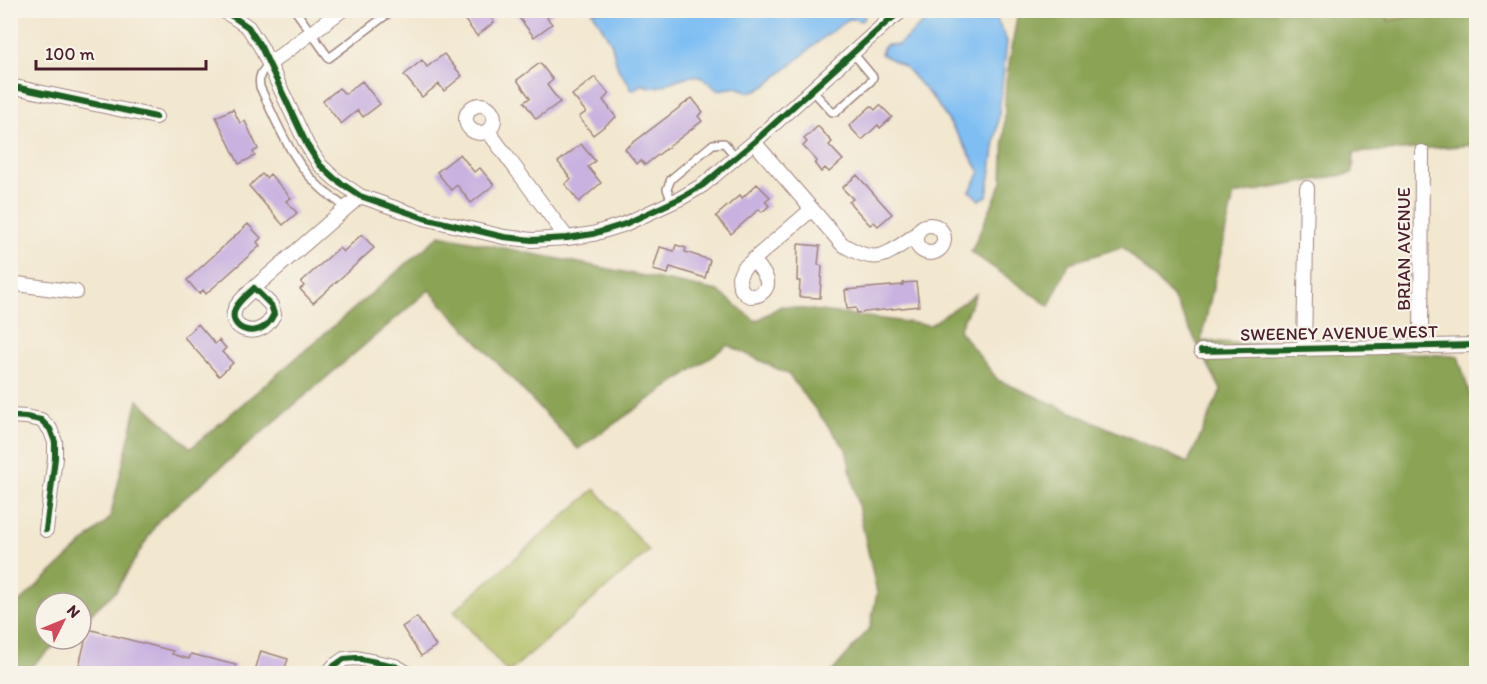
<svg xmlns="http://www.w3.org/2000/svg" width="1487" height="684" viewBox="0 0 1487 684" font-family="Itim,sans-serif">
  <rect width="100%" height="100%" fill="#f7f3e8"/>
  <filter id="ink" filterUnits="userSpaceOnUse"><feTurbulence type="fractalNoise" baseFrequency=".0167" numOctaves="2"/><feDisplacementMap in="SourceGraphic" scale="12" xChannelSelector="R" yChannelSelector="G"/><feConvolveMatrix kernelMatrix="1 2 1 2 8 2 1 2 1" color-interpolation-filters="sRGB"/></filter>
  <filter id="wash" filterUnits="userSpaceOnUse"><feTurbulence type="fractalNoise" baseFrequency=".008" numOctaves="4" result="noise"/><feDisplacementMap in="SourceGraphic" scale="24" xChannelSelector="R" yChannelSelector="G"/><feGaussianBlur stdDeviation="1.35" result="paint"/><feColorMatrix in="noise" values="0 0 0 0 0 0 0 0 0 0 0 0 0 0 0 0 0 1.4 0 .05"/><feComposite in="paint" operator="in"/></filter>
  <g filter="url(#wash)">
    <rect width="100%" height="100%" fill="#f2e7cf"/>
    <!-- green -->
    <path fill="#aebb5e" stroke="#7c6d44" stroke-width="1.5" d="M1389,11h87v4l-29,-4 -60,11z
      M595,489l54,62 -141,122 -54,-62z"/>
    <!-- forest -->
    <path fill="#8aa355" stroke="#6a6140" stroke-width="1.5" d="M1018,11h371l-1,10 59,-10 29,4v130l-122,8 -1,20 -119,22 -33,146 257,15 18,58v259h-645l39,-45 7,-35 -31,-144 -58,-75 -60,-29 -150,104 -149,-159 -271,231 -42,70 -35,31v-19h-36v36h17l-38,34 -13,1v-64l99,-92 28,-118 53,48 249,-213 278,56 38,30 25,-15 149,19 46,-31 -17,36 39,50 190,83 33,-73 -48,-93 -50,-50 -54,16 -20,43 -78,-54 31,-70 4,-100z"/>
    <!-- water -->
    <path fill="#7ebef3" stroke="#646e8f" stroke-width="1.5" d="M791,10l71,1 3,7 -4,3 -6,-2h-6l-26,19 -56,47 -10,6 -8,1 -12,-5 -20,3c-4,-4 -9,-9 -15,-12 -15,-7 -32,7 -46,9 -5,1 -10,-1 -14,-3l-8,6 -4,-1 -1,-5 -11,-15 -7,-27 -19,-31z
      M960,11h26l10,7 11,23 -9,81 -11,74 -8,4 -9,-9 10,-19 -17,-29 -27,-41 -31,-35 -24,-13 2,-6 3,-3h12l28,-24z"/>
    <g id="blocks">
      <!-- building -->
      <path fill="#c9b2e0" d="M457,10h40l-7,6 4,6 -17,14z
        M513,10h43l-9,8 5,6 -18,13z
        M444,54l18,22 -18,15 -5,-7 -17,13 -18,-22 18,-15 5,7z
        M540,63l13,17 -6,5 13,17 -24,17 -12,-17 6,-4 -13,-18z
        M595,77l14,17 -6,6 13,17 -23,18 -14,-18 7,-5 -14,-17z
        M362,81l18,23 -17,13 -5,-7 -17,14 -18,-23 16,-13 6,6z
        M692,98l11,14 -5,4 4,5 -57,44 -4,-5 -4,4 -12,-15z
        M880,105l12,12 -12,11 -2,-3 -16,15 -13,-14 22,-20 4,4z
        M233,109l7,14 5,-2 13,28 -5,3 2,4 -16,8 -23,-47z
        M818,126l14,16 -3,3 14,15 -14,12 -4,-4 -4,4 -6,-8 2,-3 -14,-15 4,-4 -3,-3z
        M581,144l14,17 -7,6 13,16 -22,19 -14,-18 6,-5 -13,-17z
        M460,154l14,18 6,-4 14,17 -23,18 -14,-18 -6,5 -14,-18z
        M262,174l4,4 4,-4 21,24 -5,3 11,12 -14,12 -34,-39z
        M857,175l35,39 -14,12 -4,-4 -4,3 -21,-23 4,-3 -11,-11z
        M757,184l13,13 -5,4 4,5 -7,6 -3,-3 -28,25 -15,-18 24,-21 2,3z
        M248,224l13,14 -4,4 3,4 -54,48 -3,-4 -4,4 -12,-14z
        M362,234l12,14 -61,55 -13,-14 4,-3 -3,-4 38,-34 4,4z
        M798,244l22,2 -2,19 4,1 -2,32 -21,-1 1,-16h-3z
        M676,245l10,3 -1,4 25,8 -5,18 -35,-11 -2,7 -15,-4 7,-23 14,4z
        M916,282l3,24 -62,7 -1,-5 -9,1 -2,-19 58,-5v-2z
        M198,324l17,20 4,-4 7,8 -4,4 11,11 -14,13 -35,-39z
        M417,617l19,29 -15,10 -19,-29z
        M88,629l85,22 -1,3 17,5 2,-5 45,11 -3,9h-156z
        M261,651l27,8 -5,15h-29z"/>
    </g>
  </g>
  <g filter="url(#ink)">
    <use href="#blocks" fill-opacity="0" stroke="#9e837d" stroke-width="1.5"/>
    <g fill="none" stroke-linecap="round" stroke-linejoin="round">
      <!-- lane casing -->
      <g stroke="#9e837d" stroke-width="10">
        <path id="lane" d="M295,10l34,48 64,-48
          M269,64c-8,8 -11,12 -9,23 17,36 33,78 64,104 7,6 15,11 22,17
          M812,90l20,22h4l35,-31 2,-4 -20,-24
          M672,202l-5,-13 4,-10 42,-35 11,-1 12,14"/>
      </g>
      <!-- street casing -->
      <g stroke="#9e837d" stroke-width="16">
        <path id="street" d="M222,10l13,8 13,9 13,20 46,98 13,20 15,14 25,17 64,22 80,19 28,3 35,-2 26,-4 32,-10 56,-26 22,-13 51,-43 133,-120 16,-12
          M269,64l73,-54
          M10,86l146,31
          M466 119a14 14 0 1 1 28 0a14 14 0 1 1-28 0Z
          M488,131l79,107
          M754,142l88,102c37,23 43,11 75,-10
          M916 239a14 14 0 1 1 28 0a14 14 0 1 1-28 0Z
          M753,260c5,6 12,13 14,21 2,16 -28,25 -28,-4l4,-8 10,-9 58,-50
          M10,283l66,9
          M254,288l106,-92
          M254,288l17,17 3,9c-2,3 -3,6 -5,8 -13,17 -42,7 -34,-13 3,-8 13,-15 19,-21z
          M1421,347l1,-195
          M1304,349l3,-161
          M1201,351l275,-6
          M10,416l16,1 15,3 9,9 5,13v16l-9,72
          M327,674l7,-8 10,-7 12,-1 39,8 14,8"/>
      </g>
      <!-- lane -->
      <use href="#lane" stroke="#fff" stroke-width="7"/>
      <!-- street -->
      <use href="#street" stroke="#fff" stroke-width="14"/>
      <!-- cycleway casing -->
      <g stroke="#f7f3e8" stroke-width="10">
        <path id="cycleway" d="M222,10l13,8 13,9 13,20 46,98 13,20 15,14 25,17 64,22 80,19 28,3 35,-2 26,-4 32,-10 56,-26 22,-13 51,-43 133,-120 16,-12
          M10,86l146,31
          M254,288l17,17 3,9c-2,3 -3,6 -5,8 -13,17 -42,7 -34,-13 3,-8 13,-15 19,-21z
          M1201,351l275,-6
          M10,416l16,1 15,3 9,9 5,13v16l-9,72
          M327,674l7,-8 10,-7 12,-1 39,8 14,8"/>
      </g>
      <!-- cycleway -->
      <use href="#cycleway" stroke="#1b5e20" stroke-width="6"/>
    </g>
  </g>
  <g text-anchor="middle" dominant-baseline="central" stroke-width="4.5" stroke-linejoin="round" paint-order="stroke">
    <!-- street labels -->
    <g font-size="18" fill="#4a1f2b" stroke="#f7f3e8">
      <text transform="translate(1404 249) rotate(-90)">BRIAN AVENUE</text>
      <text transform="translate(1339 333) rotate(-1)">SWEENEY AVENUE WEST</text>
    </g>
  </g>
  <!-- margin -->
  <rect width="1487" height="684" fill="none" stroke="#f7f3e8" stroke-width="36"/>
  <!-- north arrow -->
  <g transform="translate(63 621) rotate(47)"><circle r="28" fill="#f7f3e8" stroke="#b29e9c" stroke-width="1.5"/>
  <path d="M0-4.5L10 22L0 15L-10 22Z" fill="#d1495b"/>
  <text y="-9" font-size="16" font-weight="bold" text-anchor="middle" fill="#4a1f2b">N</text>
  </g>
  <!-- scale -->
  <path d="M36 60v9h170v-9" fill="none" stroke="#4a1f2b" stroke-width="3"/>
  <text x="45" y="60" font-size="18" fill="#4a1f2b" stroke="#f7f3e8" stroke-width="4.5" paint-order="stroke">100 m</text>
</svg>
